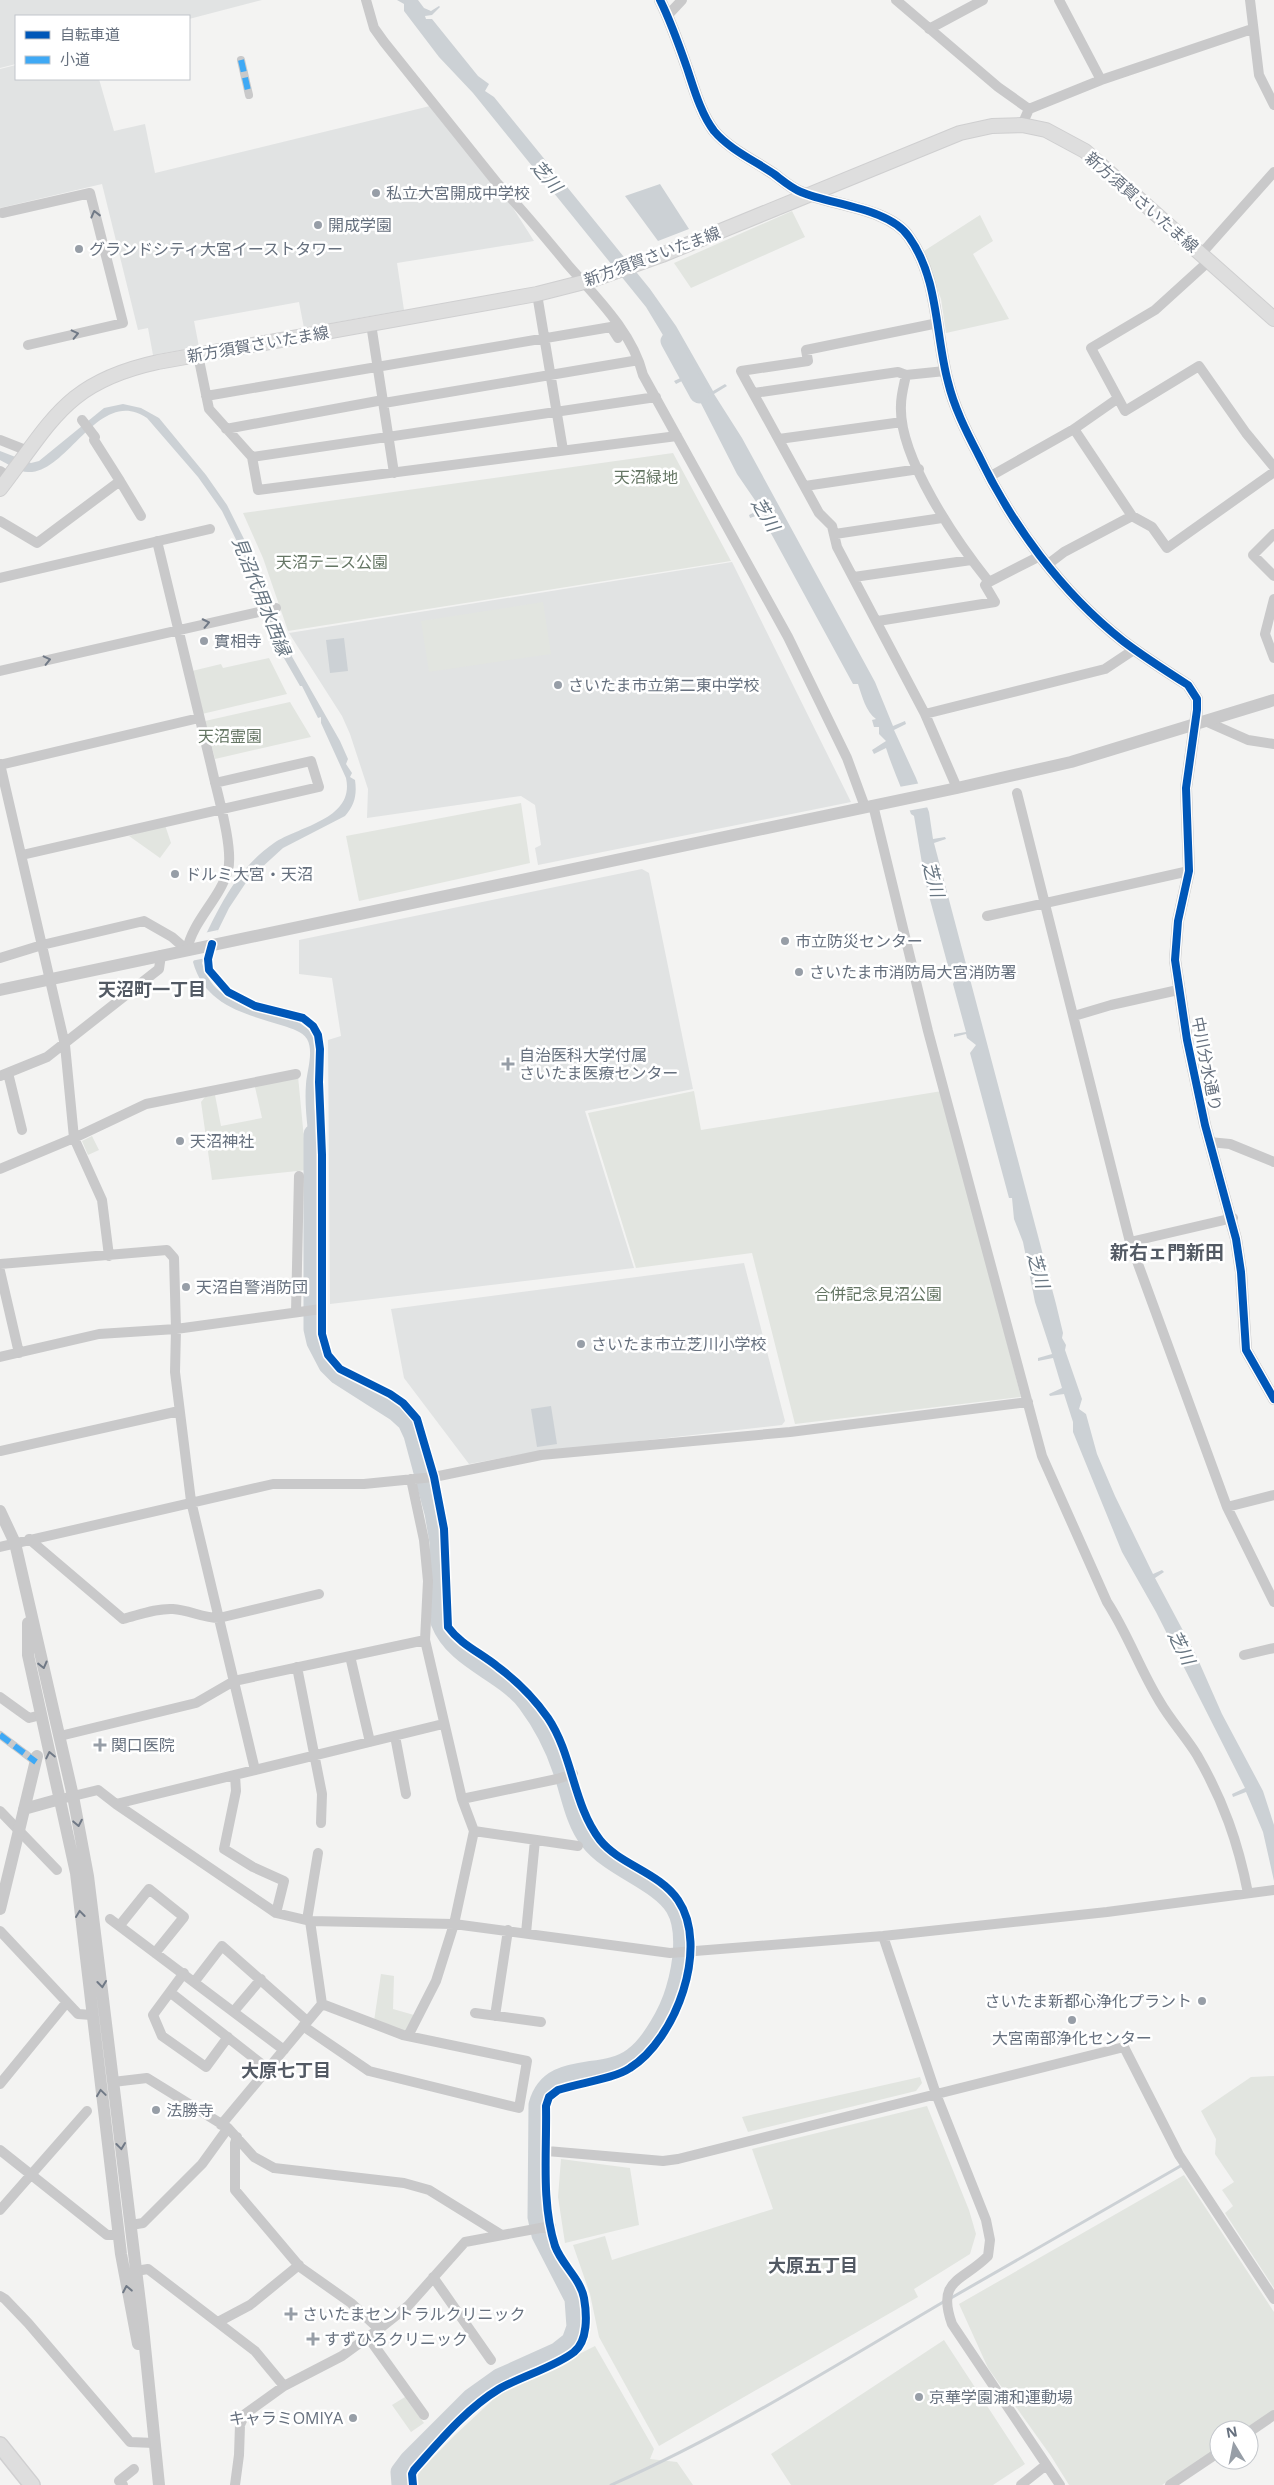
<svg xmlns="http://www.w3.org/2000/svg" width="1274" height="2485" viewBox="0 0 1274 2485" font-family="'Open Sans','Noto Sans JP',sans-serif">
  <rect width="100%" height="100%" fill="#f3f3f2"/>
  <!-- built -->
  <path fill="#e1e3e3" d="M0,0h262l-73,19v-3h-173v48l-16,4z
    M16,65v14h83l15,52 31,-7 10,49 275,-67 83,102 21,33 -137,22 7,47 -100,18 -5,-26 -105,19 5,26 -46,8 -5,-27 -10,2 -36,-146 -102,24v-139z
    M732,562l119,240 -313,63 -3,-17 6,-3 -6,-40 -14,-9 -154,22 1,-29 -18,-55 -8,-18 -53,-83z
    M642,869l7,4 44,216 -108,22 49,157 -304,36 -2,-264 13,-4 -9,-58 -33,-4v-34z
    M744,1263l41,158 -3,4 -258,29 -55,10 -65,-86 -13,-69z"/>
  <!-- green -->
  <path fill="#e2e5e0" d="M792,211l13,26 -114,51 -17,-25z
    M980,215l13,26 -20,13 36,65 -63,14 -5,-34 -17,-48z
    M673,453l58,108 -443,70 -25,-73 -20,-45z
    M543,602l8,52 -122,18 -8,-51z
    M269,658l18,36 -85,20 -10,-43 29,-7 2,4z
    M290,702l21,35 -96,22 -10,-38z
    M521,803l9,60 -171,38 -13,-65z
    M165,825l6,18 -11,15 -31,-22z
    M298,1076l9,94 -95,10 -11,-78 4,-5 10,-2 6,31 41,-8 -7,-31 3,-2z
    M694,1091l7,39 241,-39 79,306 -226,27 -43,-171 -116,15 -48,-155z
    M92,1136l7,14 -11,5 -6,-14z
    M381,1974l13,2 -1,33 21,6 -9,17 -31,-11z
    M1274,2076v212l-49,-75 8,-7 -11,-16 12,-8 -19,-28 1,-15 -15,-28 50,-34z
    M920,2077l2,6 -6,8 -168,41 -6,-15z
    M927,2106l42,104 7,24 -6,20 -56,35 4,8 -259,149 -60,-109 -9,-43 -17,-49 32,-9 7,24 161,-51 -21,-60z
    M561,2159l69,9 9,57 -74,18 -7,-46z
    M1184,2175l90,137v98l-30,20h-25v17l-57,38h-93l-18,-29 -63,-88 -29,-64z
    M944,2340l81,124 -32,21h-202l-20,-31z
    M595,2346l59,103 -4,10 27,3 16,23h-275v-12l37,-38 43,-40z
    M405,2397l19,26 -13,9 -19,-27z"/>
  <!-- water -->
  <path fill="#ccd1d5" d="M397,0h21l6,8 7,3 8,-5 1,1 -8,8 -7,1 1,3h6l46,57 11,8 -4,7 9,6 156,192 26,37 37,65 12,-7 2,2 -13,8 28,44 133,244 18,44 12,-5 1,3 -12,6 22,48 13,34 4,27 12,-2 1,2 -12,4 122,461 7,29 -1,5 4,7 -1,5 17,49 -3,10 7,5 11,40 18,42 38,78 9,-4 2,2 -9,6 41,77 26,59 41,77 11,34v56l-11,-49 -17,-40 -13,5 -1,-3 13,-6 -89,-176 -34,-60 -49,-120v-10l-9,-28 -14,2 -1,-2 13,-6 -9,-30 -15,3v-3l14,-4 -17,-52 -12,-60 -9,-23 -2,-21h-3l-39,-145 6,-8 -9,-7 -1,-4 -12,3v-3l12,-2 -13,-48 4,-9 -9,-9 -23,-85 -11,-65 -3,-2c-8,-23 -18,-44 -25,-66l-12,6 -2,-4 14,-9 -7,-7v-7h-5l-2,-7 4,-1c-10,-7 -14,-23 -18,-35h-5l-86,-158 -3,-13 -14,5 -1,-3 12,-6 -24,-35 -49,-96 -12,6 -2,-3 13,-6v-9l-9,-6 -32,-53 -173,-214 -34,-36 -35,-46v-7z
    M660,184l29,45 -31,12 -33,-45z
    M123,404l18,4 18,10 47,57 21,30 26,52 25,75 62,109 8,18 -2,5 6,9 -2,4 5,3c2,14 0,25 -10,36l-62,32 -36,33 -18,27 -27,55c16,59 93,36 114,77l-2,59 5,61h-8c-2,-25 -7,-51 -5,-76 1,-13 8,-33 1,-45 -5,-8 -15,-10 -23,-13 -38,-12 -79,-20 -91,-64 21,-44 39,-90 81,-119 26,-17 81,-24 72,-65l-25,-55v-6l-3,1 -16,-32h-2l-31,-54 -23,-72 -24,-49 -24,-34 -51,-59c-48,-33 -79,56 -119,54 -9,0 -20,-8 -28,-12v-9l31,12 8,-2 65,-53z
    M344,638l4,33 -18,2 -4,-33z
    M551,1406l6,38 -20,3 -6,-38z"/>
  <!-- pier -->
  <path fill="#f3f3f2" d="M921,783l8,24 -22,4 -8,-24z
    M218,930l-2,10 -10,18 -15,3 13,-28z"/>
  <g fill="none" stroke-linecap="round" stroke-linejoin="round">
    <!-- stream -->
    <path stroke="#ccd1d5" stroke-width="3" d="M951,2298l233,-134
      M611,2485c116,-51 225,-120 334,-184"/>
    <!-- river -->
    <path stroke="#ccd1d5" stroke-width="19" d="M670,341l29,53
      M313,1134v195l3,13 12,23 10,10 58,37 11,10 6,13 21,78 5,29 1,80c15,39 63,49 87,81 15,20 27,43 35,67 8,22 12,51 27,70 21,28 70,41 86,68 13,22 7,59 0,82 -6,21 -24,54 -42,67 -30,23 -83,2 -95,48l-1,112 4,18 33,64 2,28 -5,14 -14,11 -58,26 -28,20 -62,62 -9,12 1,13"/>
    <!-- secondary casing -->
    <g stroke="#cfcfd0" stroke-width="16">
      <path id="secondary" d="M0,489c53,-69 66,-107 158,-127l379,-68 55,-14 70,-25 298,-122 32,-7 30,-1 24,5 39,21 189,168"/>
    </g>
    <!-- primary casing -->
    <g stroke="#d0d0d1" stroke-width="18">
      <path id="primary" d="M0,2445l32,40"/>
    </g>
    <!-- pedestrian -->
    <path stroke="#c9c9ca" stroke-width="8" d="M241,60l8,35
      M0,1735l36,27"/>
    <!-- minor -->
    <path stroke="#c9c9ca" stroke-width="10" d="M366,0l8,28 10,14 113,141c25,26 48,54 71,82 28,32 65,68 75,110l145,262 59,121 18,49
      M896,0l102,87 31,22
      M1059,0l42,80
      M1250,0l9,75 15,30
      M667,16l15,-16
      M929,29l54,-29
      M1022,125l7,-16 72,-29 151,-51
      M2,213l88,-20 33,130 -95,22
      M1201,254l73,-82
      M1209,261l-54,49 -64,38 34,63 74,-45 47,67 28,34
      M537,294l26,156
      M938,323l-132,27 2,11 -67,10 78,142 13,13 5,21 88,167 32,74
      M371,324l23,149
      M198,355l11,54 43,48 6,33 419,-54
      M906,375c-2,10 -5,20 -5,30 -3,52 56,137 88,177l51,-26
      M754,393l144,-21 8,3 39,-4
      M206,396l405,-69 7,11
      M384,403l249,-42
      M226,429l157,-29
      M1074,429l58,87
      M779,439l123,-17
      M0,440l28,11
      M252,457l404,-60
      M0,471l9,6
      M989,477l85,-48 43,-30
      M120,481l21,35
      M805,486l114,-17
      M0,521l37,22 83,-62 -26,-41 1,-3 -13,-17
      M835,534l107,-16
      M1274,534l-21,21 21,21
      M157,541c18,74 36,149 54,224 5,24 23,83 17,105 -8,29 -35,50 -41,80
      M1047,565l17,-13 68,-36 20,11 15,21 107,-76
      M854,577l117,-17
      M0,578l210,-49
      M1274,599l-9,35 9,24
      M878,621l117,-19 -10,-17 3,-3
      M0,671l276,-63
      M925,714l180,-45 30,-20
      M1205,721l43,19 26,4
      M0,764l65,281 9,93 28,62 7,56
      M0,765l199,-47
      M1017,793l113,449 97,265 47,95
      M873,805l55,226 114,425 65,146c21,32 33,68 53,100 11,19 26,35 37,53 26,45 41,87 51,138
      M22,855l297,-68 -8,-26 -96,22
      M987,916l202,-45
      M212,944l-4,15 1,11 19,22 27,14 48,12 10,8 5,9 2,14 -1,33 3,73v179l6,21 12,14 50,25 13,9 14,16 17,58 10,52 4,98c13,18 33,26 50,40 19,14 36,31 50,51 25,37 25,87 52,122 20,25 59,32 78,60 32,47 -2,139 -48,168 -16,11 -52,15 -72,22l-9,7 -3,9c1,45 -5,96 9,140 7,19 25,32 29,52 3,17 4,43 -10,54 -17,14 -54,25 -75,37 -33,20 -59,52 -85,81l-2,4 1,11
      M0,958l42,-13 102,-24 28,16 15,13
      M1074,1016l37,-11 67,-15
      M8,1073l14,57
      M0,1076l47,-19 112,-88 2,-14
      M1209,1142l21,2 44,18
      M0,1169l74,-31 72,-34 150,-30
      M1130,1242l103,-24
      M0,1264l167,-14 7,8 2,71 -1,43 16,129 64,269
      M0,1271l19,82
      M296,1312l3,-136
      M0,1357l99,-23 77,-5 145,-20
      M0,1451l179,-40
      M1227,1507l47,-12
      M29,1539l94,80c16,-4 33,-11 50,-10 16,1 30,9 46,9l100,-24
      M0,1547l273,-63h91l70,-7 107,-22 249,-23 238,-30
      M1244,1655l30,-7
      M350,1656l20,86
      M297,1667l25,127 -1,29
      M0,1697l29,21 12,-3
      M60,1736l136,-33 38,-22 191,-41
      M395,1736l11,58
      M235,1775l1,16 -12,58 29,18 31,14 -8,32
      M65,1798l33,-8 18,14 160,109 34,8 144,3 216,29 213,-17 224,-24 167,-22
      M462,1799l95,-20 16,-5
      M116,1804l327,-80
      M0,1811l57,59
      M474,1831l104,15
      M110,1919l174,131
      M307,1920l11,-67
      M120,1925l29,-36 35,28 -29,36
      M0,1931l78,83 14,1
      M526,1933l9,-93
      M883,1936l53,158 50,126 4,20 -2,16c-26,26 -52,23 -36,68l108,161
      M184,1973l-31,42 9,21 44,31 22,-30
      M195,1981l27,-35 85,75
      M171,1993l97,76
      M234,2011l27,-32
      M475,2013l66,9
      M495,2016l13,-86
      M303,2026l66,45 150,37 8,-47 -124,-26 -81,-31
      M408,2036l28,-55 18,-57 20,-93 -12,-32 -37,-159 3,-59 -4,-41 -13,-61
      M113,2082l34,-4 81,50 26,29 20,11 130,15 25,7 71,44
      M0,2084l67,-82
      M221,2125l101,-121 -12,-83
      M237,2137l-2,6v47l65,77 51,36 28,26
      M0,2150l107,85h12
      M547,2151l116,10 15,-2 446,-112 55,108 95,144
      M0,2210l87,-99
      M131,2225l12,-2 59,-59 26,-36
      M136,2271l12,-2 107,82 29,35
      M433,2277l58,83
      M0,2296l5,3 23,24 102,119 24,1
      M218,2322l32,-17 49,-40
      M368,2337l56,78
      M1249,2432l25,-17
      M123,2485l-4,-4 15,-12
      M235,2485l4,-30 1,-30 5,-11 39,-28 58,-30 37,-27 29,-23 57,-64 86,-16
      M1021,2485l25,-20
      M1170,2485l49,-33"/>
    <!-- tertiary -->
    <path stroke="#c9c9ca" stroke-width="12" d="M660,0c11,22 19,45 27,68 7,21 14,46 27,63 15,18 41,30 60,43 8,6 17,14 27,18 30,13 89,16 108,45 30,42 26,97 39,145 6,25 18,49 30,72 34,71 83,138 145,187 21,16 43,30 65,44l9,14v11l-11,78 3,83 -11,50 -3,39 12,80 18,85 31,114 5,33 5,78 28,49
      M0,990l957,-202 114,-26 203,-62
      M0,1511l15,32 58,253 15,80 55,451 16,158
      M28,1623v32l48,218 45,381 17,90
      M24,1809l36,-10
      M0,1909l37,-153"/>
    <!-- secondary -->
    <use href="#secondary" stroke="#dedede" stroke-width="14"/>
    <!-- primary -->
    <use href="#primary" stroke="#dedede" stroke-width="15"/>
    <!-- quiet -->
    <path stroke="#3fa9f5" stroke-width="6" stroke-dasharray="12 6" stroke-linecap="butt" d="M241,60l8,35
      M0,1735l36,27"/>
    <!-- cycleway casing -->
    <g stroke="#fff" stroke-width="11">
      <path id="cycleway" d="M660,0c11,22 19,45 27,68 7,21 14,46 27,63 15,18 41,30 60,43 8,6 17,14 27,18 30,13 89,16 108,45 30,42 26,97 39,145 6,25 18,49 30,72 34,71 83,138 145,187 21,16 43,30 65,44l9,14v11l-11,78 3,83 -11,50 -3,39 12,80 18,85 31,114 5,33 5,78 28,49
        M212,944l-4,15 1,11 19,22 27,14 48,12 10,8 5,9 2,14 -1,33 3,73v179l6,21 12,14 50,25 13,9 14,16 17,58 10,52 4,98c13,18 33,26 50,40 19,14 36,31 50,51 25,37 25,87 52,122 20,25 59,32 78,60 32,47 -2,139 -48,168 -16,11 -52,15 -72,22l-9,7 -3,9c1,45 -5,96 9,140 7,19 25,32 29,52 3,17 4,43 -10,54 -17,14 -54,25 -75,37 -33,20 -59,52 -85,81l-2,4 1,11"/>
    </g>
    <!-- cycleway -->
    <use href="#cycleway" stroke="#0057b8" stroke-width="8"/>
  </g>
  <!-- one-way arrows -->
  <defs><path id="oneway-chevron" d="M-2-3.5L2.5 0L-2 3.5" fill="none" stroke-width="1.6" stroke-linecap="round" stroke-linejoin="round" transform="scale(1.25)"/></defs>
  <g stroke="#707986">
    <use href="#oneway-chevron" transform="translate(95 214) rotate(-104)"/>
    <use href="#oneway-chevron" transform="translate(75 334) rotate(-13)"/>
    <use href="#oneway-chevron" transform="translate(206 623) rotate(-12)"/>
    <use href="#oneway-chevron" transform="translate(47 660) rotate(-13)"/>
    <use href="#oneway-chevron" transform="translate(43 1665) rotate(76)"/>
    <use href="#oneway-chevron" transform="translate(50 1755) rotate(-102)"/>
    <use href="#oneway-chevron" transform="translate(78 1823) rotate(79)"/>
    <use href="#oneway-chevron" transform="translate(80 1914) rotate(-97)"/>
    <use href="#oneway-chevron" transform="translate(102 1984) rotate(84)"/>
    <use href="#oneway-chevron" transform="translate(101 2093) rotate(-98)"/>
    <use href="#oneway-chevron" transform="translate(121 2146) rotate(83)"/>
    <use href="#oneway-chevron" transform="translate(127 2289) rotate(-101)"/>
  </g>
  <!-- markers -->
  <g fill="#979ea7" stroke="#fff" stroke-width="2">
    <circle cx="376" cy="193" r="5"/>
    <circle cx="318" cy="225" r="5"/>
    <circle cx="79" cy="249" r="5"/>
    <circle cx="204" cy="641" r="5"/>
    <circle cx="558" cy="685" r="5"/>
    <circle cx="175" cy="874" r="5"/>
    <circle cx="785" cy="941" r="5"/>
    <circle cx="799" cy="972" r="5"/>
    <path d="M505.5 1056.5h5v5h5v5h-5v5h-5v-5h-5v-5h5z"/>
    <circle cx="180" cy="1141" r="5"/>
    <circle cx="186" cy="1287" r="5"/>
    <circle cx="581" cy="1344" r="5"/>
    <path d="M97.5 1737.5h5v5h5v5h-5v5h-5v-5h-5v-5h5z"/>
    <circle cx="1202" cy="2001" r="5"/>
    <circle cx="1072" cy="2020" r="5"/>
    <circle cx="156" cy="2110" r="5"/>
    <path d="M288.5 2306.5h5v5h5v5h-5v5h-5v-5h-5v-5h5z"/>
    <path d="M310.5 2331.5h5v5h5v5h-5v5h-5v-5h-5v-5h5z"/>
    <circle cx="919" cy="2397" r="5"/>
    <circle cx="353" cy="2418" r="5"/>
  </g>
  <g text-anchor="middle" dominant-baseline="central" stroke-width="5" stroke-linejoin="round" paint-order="stroke">
    <!-- poi labels -->
    <g font-size="16" fill="#66707e" stroke="#fff" text-anchor="start">
      <text x="386" y="193">私立大宮開成中学校</text>
      <text x="328" y="225">開成学園</text>
      <text x="89" y="249">グランドシティ大宮イーストタワー</text>
      <text x="214" y="641">實相寺</text>
      <text x="568" y="685">さいたま市立第二東中学校</text>
      <text x="185" y="874">ドルミ大宮・天沼</text>
      <text x="795" y="941">市立防災センター</text>
      <text x="809" y="972">さいたま市消防局大宮消防署</text>
      <text x="519" y="1055">自治医科大学付属<tspan x="519" dy="18">さいたま医療センター</tspan></text>
      <text x="190" y="1141">天沼神社</text>
      <text x="196" y="1287">天沼自警消防団</text>
      <text x="591" y="1344">さいたま市立芝川小学校</text>
      <text x="111" y="1745">関口医院</text>
      <text x="1192" y="2001" text-anchor="end">さいたま新都心浄化プラント</text>
      <text x="1072" y="2038" text-anchor="middle">大宮南部浄化センター</text>
      <text x="166" y="2110">法勝寺</text>
      <text x="302" y="2314">さいたまセントラルクリニック</text>
      <text x="324" y="2339">すずひろクリニック</text>
      <text x="929" y="2397">京華学園浦和運動場</text>
      <text x="343" y="2418" text-anchor="end">キャラミOMIYA</text>
    </g>
    <!-- street labels -->
    <g font-size="16" fill="#66707e" stroke="#fff">
      <text transform="translate(1142 202) rotate(41)">新方須賀さいたま線</text>
      <text transform="translate(652 256) rotate(-20)">新方須賀さいたま線</text>
      <text transform="translate(258 344) rotate(-10)">新方須賀さいたま線</text>
      <text transform="translate(1207 1064) rotate(79)">中川分水通り</text>
    </g>
    <!-- park labels -->
    <g font-size="16" fill="#657664" stroke="#fff">
      <text x="646" y="477">天沼緑地</text>
      <text x="332" y="562">天沼テニス公園</text>
      <text x="230" y="736">天沼霊園</text>
      <text x="878" y="1294">合併記念見沼公園</text>
    </g>
    <!-- water labels -->
    <g font-size="18" font-style="italic" fill="#687682" stroke="#fff">
      <text transform="translate(547 176) rotate(49)">芝川</text>
      <text transform="translate(766 514) rotate(59)">芝川</text>
      <text transform="translate(262 596) rotate(68)">見沼代用水西縁</text>
      <text transform="translate(934 879) rotate(75)">芝川</text>
      <text transform="translate(1039 1270) rotate(74)">芝川</text>
      <text transform="translate(1182 1647) rotate(63)">芝川</text>
    </g>
    <!-- neighbourhood labels -->
    <g font-size="18" font-weight="bold" fill="#535a64" stroke="#fff">
      <text x="152" y="989">天沼町一丁目</text>
      <text x="286" y="2070">大原七丁目</text>
      <text x="813" y="2265">大原五丁目</text>
    </g>
    <!-- quarter labels -->
    <g font-size="19" font-weight="bold" fill="#535a64" stroke="#fff">
      <text x="1167" y="1252">新右ェ門新田</text>
    </g>
  </g>
  <!-- legend -->
  <rect x="15" y="15" width="175" height="65" fill="#ffffff" stroke="#c2c6cb"/>
  <rect x="25" y="31" width="25" height="8" fill="#0057b8" stroke="#c2c6cb"/>
  <text x="60" y="40" font-size="15" fill="#66707e">自転車道</text>
  <rect x="25" y="56" width="25" height="8" fill="#3fa9f5" stroke="#c2c6cb"/>
  <text x="60" y="65" font-size="15" fill="#66707e">小道</text>
  <!-- north arrow -->
  <g transform="translate(1234 2445) rotate(350)"><circle r="24" fill="#ffffff" stroke="#c2c6cb"/>
  <path d="M0-4L9 19L0 12L-9 19Z" fill="#979ea7"/>
  <text y="-8" font-size="14" font-weight="bold" text-anchor="middle" fill="#66707e">N</text>
  </g>
</svg>
